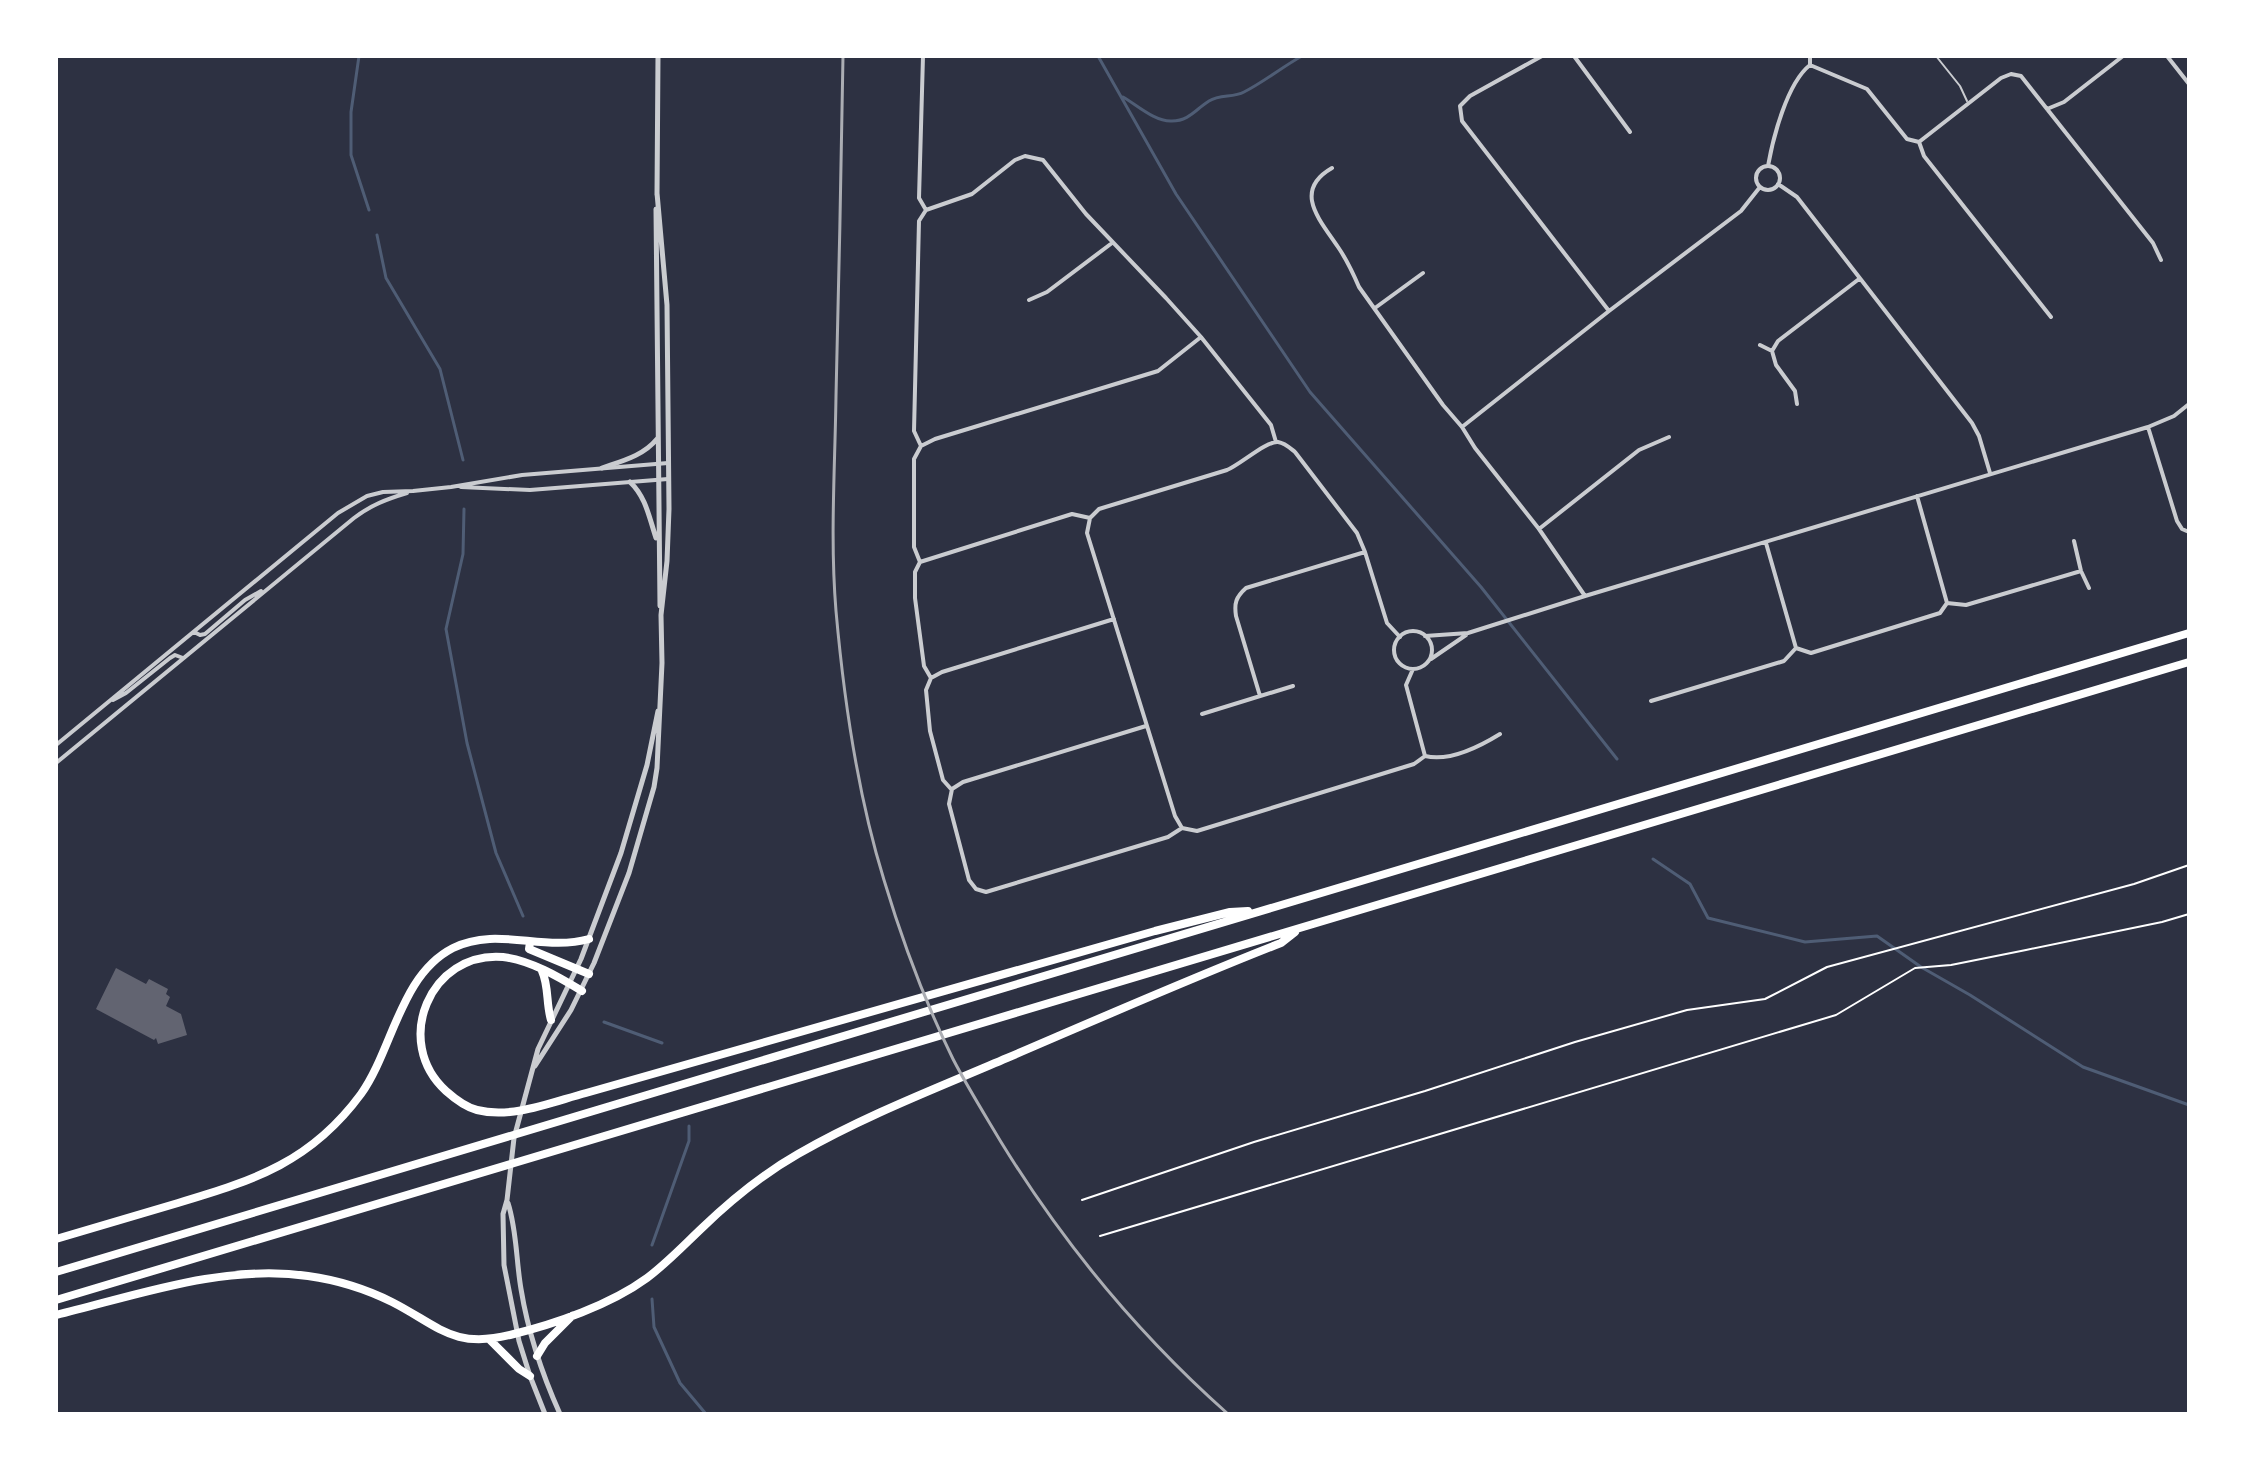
<svg xmlns="http://www.w3.org/2000/svg" width="2245" height="1470" viewBox="0 0 2245 1470" font-family="'Public Sans',sans-serif">
  <rect width="100%" height="100%" fill="#2d3142"/>
  <g fill="none" stroke-linecap="round" stroke-linejoin="round">
    <!-- stream -->
    <path stroke="#4f5d75" stroke-width="3" d="M359,56l-8,56v43l18,55
      M1098,56l78,138 134,198 171,195 136,172
      M1123,97c14,8 32,25 49,24 17,0 24,-12 37,-20 11,-7 24,-3 35,-9 20,-10 38,-25 58,-36
      M377,235l9,43 54,91 23,91
      M464,509l-1,45 -17,75 21,114 29,110 27,63
      M1653,859l37,25 18,34 97,24 72,-6 44,31 49,28 113,72 106,38
      M604,1022l58,21
      M652,1245l37,-104v-15
      M652,1299l2,28 26,56 26,31"/>
  </g>
  <!-- building -->
  <path fill="#626471" d="M116,968l30,16 3,-5 19,10 -2,5 4,3 -4,9 15,8 6,21 -29,9 -2,-6 -2,2 -58,-31z"/>
  <g fill="none" stroke-linecap="round" stroke-linejoin="round">
    <!-- path -->
    <path stroke="#fff" stroke-width="2" d="M1082,1200l172,-58 171,-51 150,-49 112,-32 78,-11 62,-32 307,-83 55,-19
      M1100,1236l736,-221 79,-47 36,-3 75,-15 136,-28 27,-8"/>
    <!-- service -->
    <path stroke="#caccd0" stroke-width="2" d="M1936,56l24,30 7,15"/>
    <!-- minor -->
    <path stroke="#caccd0" stroke-width="4" d="M923,56l-4,142 7,12
      M1542,56l-72,40 -10,10 2,15 147,190
      M1574,56l56,76
      M2167,56l22,28
      M1810,65l57,24 40,50 12,3 82,-64 10,-4 10,2 132,167 8,17
      M2047,109l17,-7 59,-46
      M1919,142l5,14 127,161
      M1768,166c5,-28 19,-83 42,-101v-9
      M1756 178a12 12 0 1 1 24 0a12 12 0 1 1-24 0Z
      M1332,168c-40,23 -12,52 6,79 9,13 15,26 21,40l84,118 19,22 13,21 64,81 46,67
      M1778,184l19,13 175,226 7,13 11,37
      M1029,300l18,-8 65,-49
      M1375,308l48,-35
      M1760,345l12,6 4,14 19,26 2,13
      M1772,351l6,-10 81,-62
      M1462,427l147,-116 132,-100 19,-24
      M2148,427l29,94 5,8 7,3
      M921,446l-7,-15 5,-210 7,-11 46,-16 43,-34 10,-4 18,4 43,54 80,84 35,39 70,88 5,17
      M461,487l69,3 138,-11
      M1539,529l100,-79 30,-13
      M2074,541l7,30 8,17
      M1766,543l30,105 15,5 129,-40 7,-10 -30,-107
      M920,562l-6,-15v-88l7,-13 14,-7 223,-68 43,-34
      M1947,603l19,2 115,-34
      M1394 650a19 19 0 1 1 38 0a19 19 0 1 1-38 0Z
      M194,632l6,3 5,-1 40,-34 16,-9
      M1425,636l43,-3 117,-37 563,-169 26,-11 15,-12
      M1400,637l-13,-14 -22,-71 -8,-19 -62,-81c-5,-4 -10,-9 -17,-10 -12,-1 -37,22 -51,28l-128,39 -9,9 -3,15 88,283 7,12 15,3 217,-67 11,-8 -19,-71 7,-16
      M1431,659l35,-24
      M931,678l-7,-12 -9,-68v-26l5,-10 152,-48 18,4
      M1260,696l-24,-80c-2,-13 0,-19 10,-28l119,-36
      M113,700l13,-7 44,-35 5,-3 8,3
      M1651,701l133,-40 12,-13
      M1202,714l91,-28
      M1146,726l-183,56 -11,7 -3,15 20,76 7,9 10,3 182,-55 14,-9
      M56,745l282,-232 29,-17 16,-4 30,-1 38,-4 71,-12 146,-12
      M1425,756c24,6 54,-9 75,-22
      M56,763l298,-245c17,-13 33,-19 53,-25
      M951,789l-8,-9 -13,-49 -4,-41 5,-12 11,-6 172,-53"/>
    <!-- tertiary -->
    <path stroke="#caccd0" stroke-width="5" d="M657,195l1,-139
      M656,209l4,397
      M602,468c20,-7 41,-12 55,-29
      M630,482c16,15 19,35 26,56
      M535,1066l36,-56 23,-47 35,-90 25,-86 3,-19 5,-105 -1,-48 6,-54 2,-52 -2,-204 -10,-112
      M508,1203c9,28 8,57 13,86 7,43 21,85 39,125
      M545,1414l-15,-38 -11,-35 -15,-76 -1,-51 4,-14 7,-62 24,-89 43,-90 40,-106 26,-88 11,-54"/>
    <!-- motorway -->
    <path stroke="#fff" stroke-width="8" d="M530,942l-1,7 60,25
      M542,971c7,15 4,33 9,49
      M582,991c-23,-14 -52,-31 -79,-34 -73,-6 -111,85 -57,134 9,8 19,16 31,19 35,9 75,-8 109,-17l569,-162 75,-19 18,-1
      M56,1239c41,-12 81,-24 122,-36 77,-23 133,-41 183,-109 32,-45 39,-119 92,-146 44,-22 90,4 136,-9
      M56,1272l2133,-639
      M56,1300l2133,-638
      M56,1315c82,-20 167,-51 252,-39 29,4 58,13 84,26 47,24 61,47 118,33 45,-11 100,-30 137,-57 20,-15 37,-33 55,-50 29,-28 61,-54 96,-74 66,-38 139,-66 209,-96 91,-39 182,-79 274,-115l14,-11
      M489,1339l30,30 11,7
      M537,1356l8,-13 27,-27"/>
    <!-- rail -->
    <path stroke="#abadb3" stroke-width="3" d="M843,56c-2,113 -4,227 -7,340 -1,72 -6,143 0,215 8,90 21,182 48,269 18,60 41,122 69,179 15,29 32,56 48,83 62,101 138,193 227,272"/>
  </g>
  <!-- border -->
  <rect width="2245" height="1470" fill="none" stroke="#ffffff" stroke-width="116"/>
</svg>
